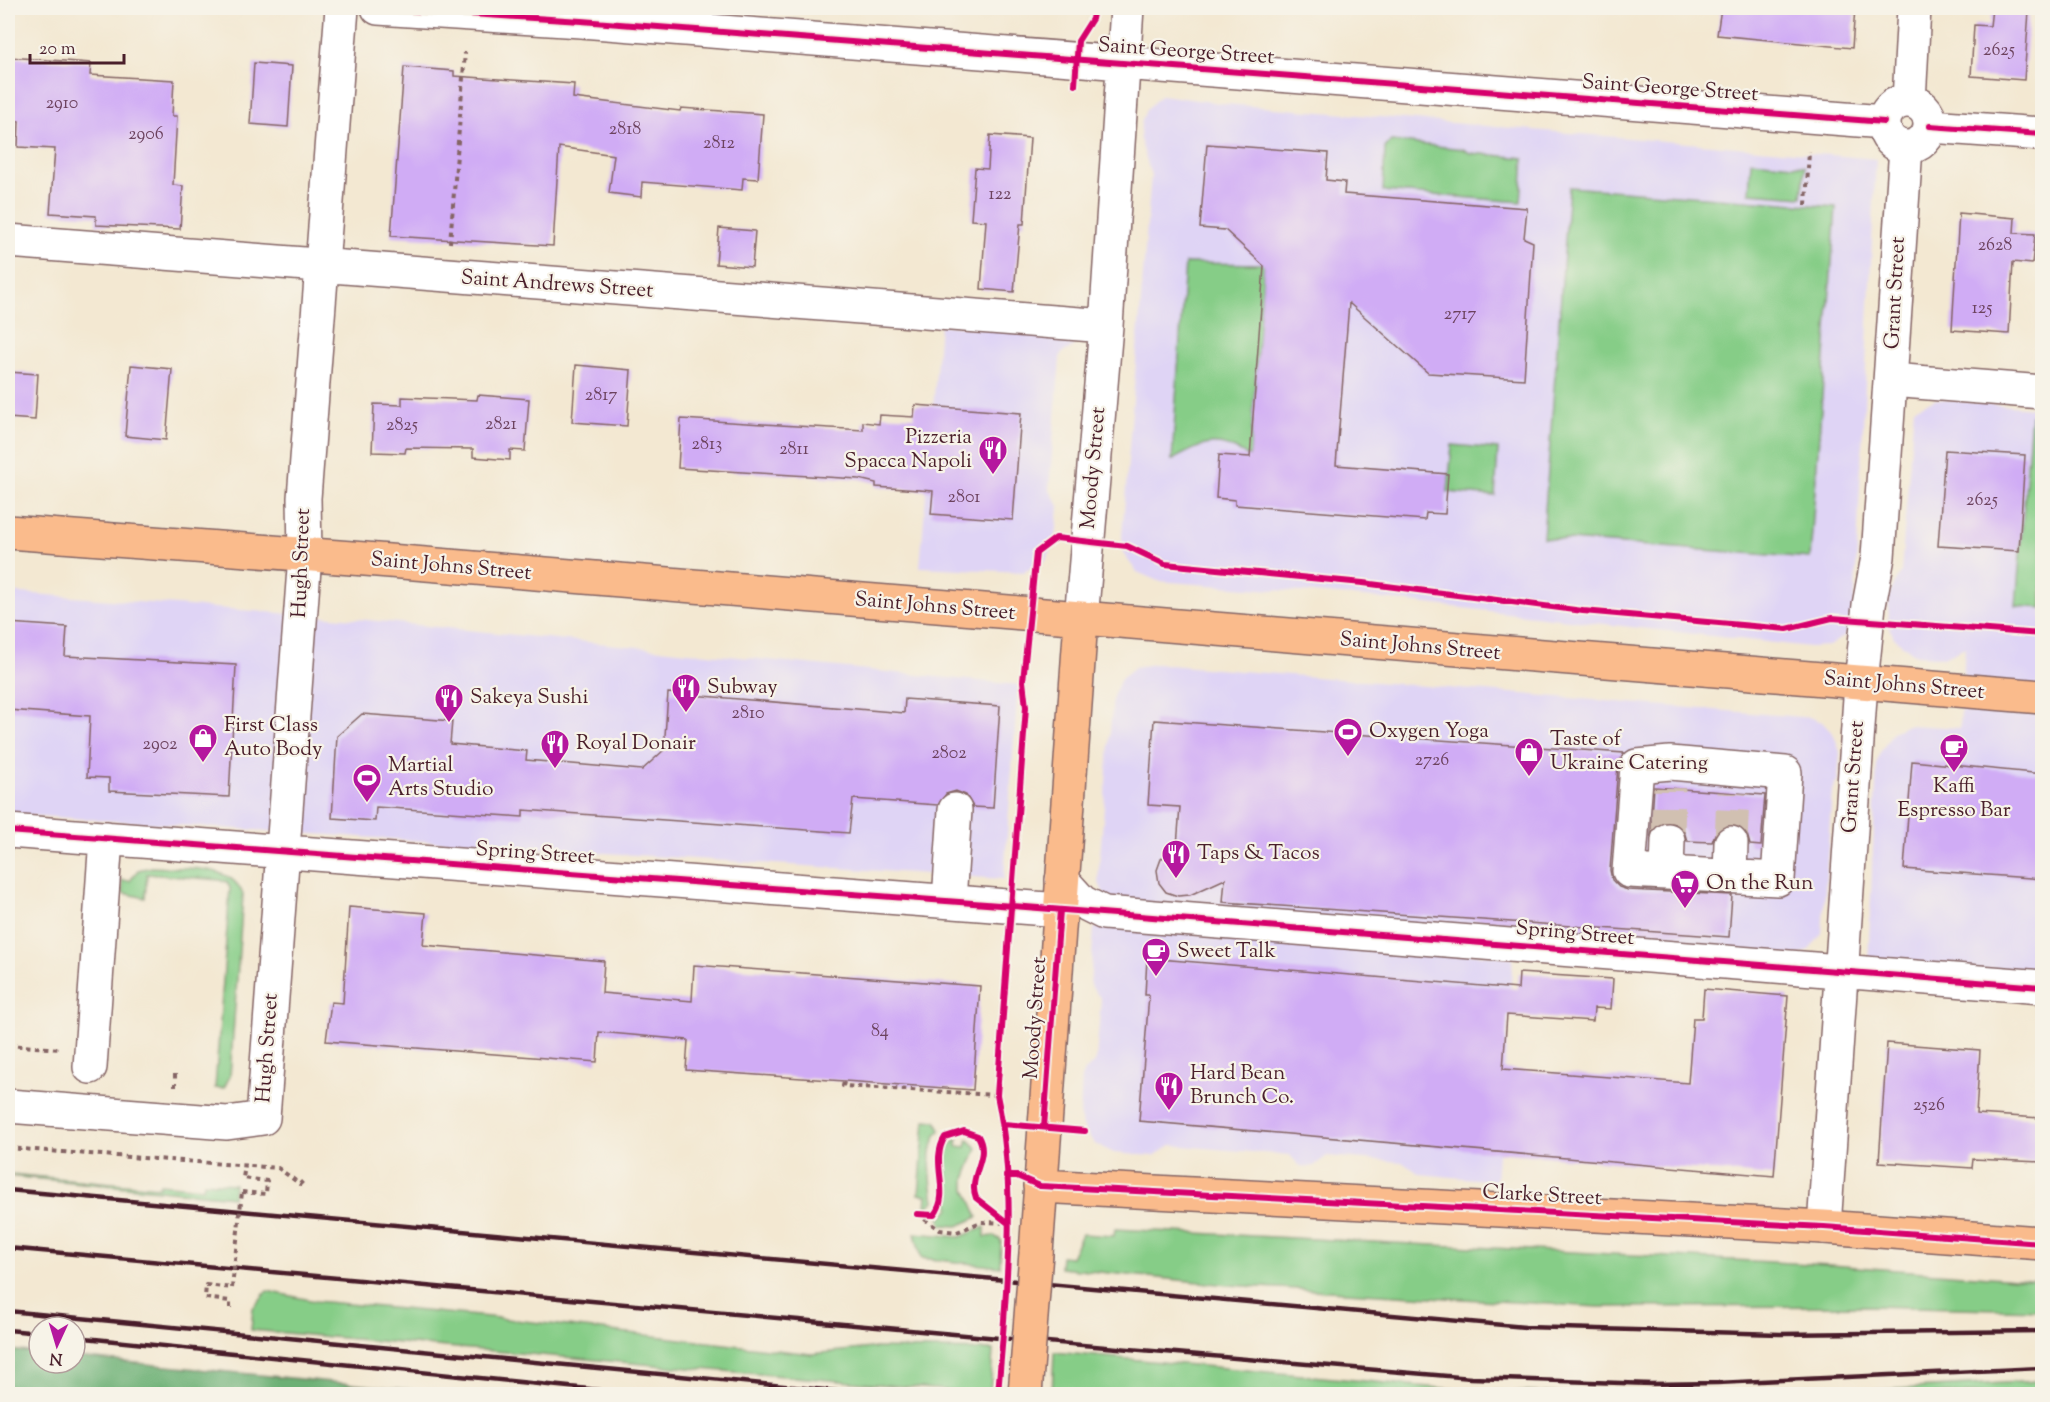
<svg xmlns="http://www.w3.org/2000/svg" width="2050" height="1402" viewBox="0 0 2050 1402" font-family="'Sorts Mill Goudy',serif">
  <rect width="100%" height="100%" fill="#f7f3e8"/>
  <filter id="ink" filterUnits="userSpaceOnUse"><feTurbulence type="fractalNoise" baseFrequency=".0167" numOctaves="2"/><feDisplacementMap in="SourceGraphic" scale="12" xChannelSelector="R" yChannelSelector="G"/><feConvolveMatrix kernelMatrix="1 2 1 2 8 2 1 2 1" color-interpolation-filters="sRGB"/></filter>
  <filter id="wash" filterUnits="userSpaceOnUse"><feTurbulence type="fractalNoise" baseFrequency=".008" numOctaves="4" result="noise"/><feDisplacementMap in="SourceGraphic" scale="24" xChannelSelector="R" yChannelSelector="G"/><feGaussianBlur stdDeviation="1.35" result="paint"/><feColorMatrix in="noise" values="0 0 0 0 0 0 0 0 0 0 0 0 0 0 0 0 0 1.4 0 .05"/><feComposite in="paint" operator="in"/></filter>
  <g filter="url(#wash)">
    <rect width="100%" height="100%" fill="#f3e8d2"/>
    <!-- built -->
    <path fill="#dfd4f5" d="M1161,95l65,9 650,55 -22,452 -1,8 -9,17 -15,10 -19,1 -445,-50 -207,-16 -21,-9 -13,-17 -2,-19 29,-361 -11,-36 1,-16 5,-13z
      M940,325l137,11 -4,11 -11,6 -2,5 -11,131 10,17 -3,32 -10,22 -22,12 -104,-5z
      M1936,399l106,10v569l-174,-14 9,-202 3,-9 13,-21 14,-7 53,3 5,-81 -21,10 -30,-3 -20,-16 -6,-15 1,-28 12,-22 13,-165z
      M8,592l349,27 661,66 -14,194 -996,-65z
      M1156,664l656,54 10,4 12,13 6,17 -2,27 -6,12 -10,142 -12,16 -15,8 -680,-54 -10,-7 -7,-15 15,-185 8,-17 14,-12z
      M1098,926l415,31 -17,224 -76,-7 -18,-12 -75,-6 -13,10 -8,1 -7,-1 -9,-11 -119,-10 -17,11 -40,-3 -19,-9 -10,-13 -5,-14 2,-42 14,-15 5,-61 -11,-14 4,-56z"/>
    <!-- green -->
    <path fill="#86cd87" stroke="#687659" stroke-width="1.5" d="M1391,141l72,8 7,4 54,5 -3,44 -138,-11 2,-43z
      M1751,161l54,5 -3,31 -53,-4z
      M1569,187l267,20 -26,351 -267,-20z
      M1185,263l79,1 -14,193c-35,-21 -43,-15 -78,3z
      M2031,416l11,1v191l-26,-2z
      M1452,445l46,4 -3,47 -47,-4z
      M152,867c29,2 80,-5 91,28l-13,181 -6,12h-9l15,-200 -3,-6 -7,-2 -73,-6 -2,24 -22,-5 -1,-13 8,1 8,-11z
      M925,1120l11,1 4,9c-15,18 -9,50 -6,71l-8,8 1,-14 -8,-1z
      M958,1138l-1,8 9,1 2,-8 9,9 -12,31v8l13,30 -20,9 -16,-1 -2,-6 10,-11 -4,-33 1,-28z
      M8,1174l151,13 1,-3 43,4 1,-6 30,2 -1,13 -225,-21z
      M985,1227v10l9,-1 7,4 -1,27 -79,-9 -6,-25 45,4z
      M1115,1229l715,36 212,16v29l-173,-4 -271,1 -370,-22 -168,-17 1,-12 10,1 11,-23 32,2z
      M267,1291l48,10 174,16 322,37 61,-6 121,2 -3,44 -739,-64 2,-22z
      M1054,1352l407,38 116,4h-525z
      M2038,1381h4v13h-232z"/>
    <!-- forest -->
    <path fill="#6cb074" stroke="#5b6850" stroke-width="1.5" d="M8,1350l31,3v10h36v-6l380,37h-447z"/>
    <g id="blocks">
      <!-- building -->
      <path fill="#d0acf5" d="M1721,8h134l-3,40 -135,-13z
        M1992,8l37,3 -5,69 -53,-4 3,-51 16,1z
        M8,57l83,6 -1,12 84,5 -2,36h5l-4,69 10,1 -3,43 -84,-4v-9l-46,-3 5,-64 -37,-2 1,-26 -11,-1z
        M254,63l38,3 -4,61 -38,-3z
        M404,67l50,4v5l120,8 -1,14 107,13 1,-3 82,6 -5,65 -15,-1 -1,12 -100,-8 -1,15 -32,-4 5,-38 -55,-8 -6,99 -162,-10z
        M990,135l40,3 -6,86h-4l-6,68 -33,-3 5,-68 -15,-1 4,-52 13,1z
        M1207,144l121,9 -2,27 19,2 -1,12 183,14 -3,30 9,4 -9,137 -96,-6 -79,-70 -13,162 112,9 -3,40 -19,-1 -1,7 -190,-15v-5l-19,-2 3,-43 31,2 14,-191 -39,-36 -25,-2z
        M1959,213l56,5 -1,15 21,1 -3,30 -19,-2 -4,72 -57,-4z
        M719,228l36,3 -3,36 -36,-3z
        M131,365l41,4 -6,71 -41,-4z
        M576,365l55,5 -4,56 -55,-4z
        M8,372l30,2 -3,46 -27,-2z
        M478,395l51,4 -4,52 -15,-1v10l-37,-3v-8l-67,-1 -1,5 -33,-1 2,-48 28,1v-8l75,3z
        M915,405l106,8 -8,107 -82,-6 2,-23 -57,-4v-4l-17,-4 -181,-11 3,-49 182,11v-8l16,2 1,-9 34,2z
        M1945,450l80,5 -6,96 -81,-5z
        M8,623l59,4 -2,29 171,9 -7,132 -120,-6v-13l-22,-1 3,-61 -82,-6z
        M668,693l236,20 1,-14 95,7 -7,102 -20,-1 -7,-12 -10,-4 -10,3 -8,11 -85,-6 -4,34 -326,-23v7l-147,-10 -1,14 -43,-3 5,-82 25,-22 90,7 -2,23 77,7 -1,9 116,10 22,-20z
        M1154,720l470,33 -6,12 -8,105 2,10 7,7 9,3 104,5 -3,42 -506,-35 2,-23 -35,16 -12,1 -12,-4 -7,-9 -2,-13 4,-11 16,-13 3,-39 -32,-2z
        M1912,761l131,13v105l-139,-10z
        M1654,787l111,8 -4,51 -11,-1 -3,-11 -7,-7 -8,-3 -10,3 -7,7 -3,8 -25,-1 -3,-10 -7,-7 -8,-3 -10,3 -8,11z
        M349,907l77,6 -3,32 181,16 -2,32 90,8 2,-36 286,21 -7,104 -287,-20 2,-30 -89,-8 -2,30 -271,-21 5,-39 12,1z
        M1147,958l371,31 1,-16 94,6 -2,30 -17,-1 -1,13 -86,-6 -4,54 185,14 5,-65h9l2,-29 84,7 -14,180 -635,-55 10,-126h-4z
        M1887,1043l93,7 -4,64 67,4v44l-70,-3 -1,9 -93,-6z"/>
    </g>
  </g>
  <g filter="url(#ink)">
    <use href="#blocks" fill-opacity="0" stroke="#856565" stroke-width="1.5"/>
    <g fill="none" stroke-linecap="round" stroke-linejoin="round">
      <!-- minor-tunnel -->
      <path stroke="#d1c0b1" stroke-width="33" stroke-dasharray="33 16" stroke-linecap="butt" d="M1668,840l1,-52
        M1731,843l2,-50"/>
      <!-- minor casing -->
      <g stroke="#856565" stroke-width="36">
        <path id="minor" d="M378,8l203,13 1303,101
          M1909,101l5,-93
          M1884 124a23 23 0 1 1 46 0a23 23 0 1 1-46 0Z
          M1930,126l112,8
          M8,241l1098,85
          M1891,380l151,12
          M1081,620l25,-294 21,-318
          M1670,763l115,10 -7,106 -149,-8 8,-105z
          M8,831l1052,79
          M1667,873l1,-33
          M1730,876l1,-33
          M1062,880l20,22 22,11 938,74
          M949,901l6,-91
          M90,1067l16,-229
          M8,1106l219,17 36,-5 42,-563 -1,-57 38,-490
          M1824,1227l37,-544 8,-78 9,-48 28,-410"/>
      </g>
      <!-- major casing -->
      <g stroke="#856565" stroke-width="36">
        <path id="major" d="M8,532l357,27 1677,138
          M1040,1186l784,41 218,16
          M1036,1253l45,-633"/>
      </g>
      <!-- path -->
      <path stroke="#856565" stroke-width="4" stroke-dasharray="4.5 4.5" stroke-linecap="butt" d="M1806,205l3,-54
        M450,243l15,-191
        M8,1045l53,4
        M175,1074v13
        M844,1082l-1,4 154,9
        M8,1148l270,20 22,16 5,-5
        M242,1192l24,2 1,-13 -24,-3 2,-13
        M917,1214l23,16 17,2 24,-10 27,1
        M230,1308v-7l-25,-3 1,-13 26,3"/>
      <!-- minor -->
      <use href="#minor" stroke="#fff" stroke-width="33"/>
      <!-- major -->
      <use href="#major" stroke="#fabb8c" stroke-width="33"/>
      <!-- rail -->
      <path stroke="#4a1f2b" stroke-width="4.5" d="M8,1190l1517,137 255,7 262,-3
        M8,1248l968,88 495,42 180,6 66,-1 325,-15
        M8,1311l859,83
        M8,1330l31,3
        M75,1337l563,57"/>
      <!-- major-bridge casing -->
      <g stroke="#856565" stroke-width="36" stroke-linecap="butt">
        <path id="major-bridge" d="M1025,1394l11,-141"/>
      </g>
      <!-- path-bridge -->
      <path stroke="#856565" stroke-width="4" stroke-dasharray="4.5 4.5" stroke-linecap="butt" d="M232,1288l10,-96"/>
      <!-- major-bridge -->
      <use href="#major-bridge" stroke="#fabb8c" stroke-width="33"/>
      <!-- cycleway casing -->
      <g stroke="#f7f3e8" stroke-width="10">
        <path id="cycleway" d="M378,8l203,13 1303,101
          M1075,85l3,-44 14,-22 2,-11
          M1930,126l112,8
          M8,831l1005,75 1029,81
          M1003,1124l82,7
          M1044,1127l16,-217
          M1006,1176h11l23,10 784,41 218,16
          M917,1214l17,1c18,-22 -5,-53 11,-78l19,-6 14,5c13,22 -11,39 -2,62l32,25
          M998,1394c8,-98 20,-201 -1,-299l29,-388 -3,-26 13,-128 20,-15 71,8 38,18 198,19 220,28 204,18 45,-11 210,16"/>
      </g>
      <!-- cycleway -->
      <use href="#cycleway" stroke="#d6006c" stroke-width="6"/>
    </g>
  </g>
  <!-- icons -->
  <defs>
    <g id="restaurant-pin" transform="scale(1.5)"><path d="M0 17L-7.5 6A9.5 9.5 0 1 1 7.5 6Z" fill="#b5179e" stroke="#f7f3e8"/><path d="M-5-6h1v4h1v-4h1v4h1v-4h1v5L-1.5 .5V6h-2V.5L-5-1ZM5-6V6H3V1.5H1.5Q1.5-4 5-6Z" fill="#fff"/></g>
    <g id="stadium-pin" transform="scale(1.5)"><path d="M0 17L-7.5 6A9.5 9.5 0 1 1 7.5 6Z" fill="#b5179e" stroke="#f7f3e8"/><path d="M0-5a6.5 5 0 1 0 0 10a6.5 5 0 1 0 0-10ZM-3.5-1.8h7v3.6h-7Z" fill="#fff"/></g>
    <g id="shop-pin" transform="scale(1.5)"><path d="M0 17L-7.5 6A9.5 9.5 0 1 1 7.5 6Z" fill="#b5179e" stroke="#f7f3e8"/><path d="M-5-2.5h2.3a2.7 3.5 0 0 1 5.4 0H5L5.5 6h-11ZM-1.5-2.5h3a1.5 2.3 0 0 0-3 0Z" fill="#fff"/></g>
    <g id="cafe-pin" transform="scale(1.5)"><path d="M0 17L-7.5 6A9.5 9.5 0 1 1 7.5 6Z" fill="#b5179e" stroke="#f7f3e8"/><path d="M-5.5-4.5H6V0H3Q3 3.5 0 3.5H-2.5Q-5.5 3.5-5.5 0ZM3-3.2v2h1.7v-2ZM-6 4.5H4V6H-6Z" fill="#fff"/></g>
    <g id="supermarket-pin" transform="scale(1.5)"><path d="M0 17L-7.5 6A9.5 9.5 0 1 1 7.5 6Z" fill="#b5179e" stroke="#f7f3e8"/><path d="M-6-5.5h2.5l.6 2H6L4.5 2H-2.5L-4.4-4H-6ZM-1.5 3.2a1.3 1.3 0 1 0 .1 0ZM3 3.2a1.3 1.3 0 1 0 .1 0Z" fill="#fff"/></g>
  </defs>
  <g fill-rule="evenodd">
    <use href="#restaurant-pin" x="993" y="450"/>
    <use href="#restaurant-pin" x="686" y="688"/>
    <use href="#restaurant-pin" x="449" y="698"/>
    <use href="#stadium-pin" x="1348" y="732"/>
    <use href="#shop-pin" x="203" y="738"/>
    <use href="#restaurant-pin" x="555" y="744"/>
    <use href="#cafe-pin" x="1954" y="748"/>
    <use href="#shop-pin" x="1529" y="752"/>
    <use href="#stadium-pin" x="367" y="778"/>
    <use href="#restaurant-pin" x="1176" y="854"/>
    <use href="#supermarket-pin" x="1685" y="884"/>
    <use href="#cafe-pin" x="1156" y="952"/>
    <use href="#restaurant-pin" x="1169" y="1086"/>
  </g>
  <g text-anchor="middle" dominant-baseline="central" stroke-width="4.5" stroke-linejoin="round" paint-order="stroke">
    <!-- number labels -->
    <g font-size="18" fill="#6c425e">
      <text x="1999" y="51">2625</text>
      <text x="62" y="104">2910</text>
      <text x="625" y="130">2818</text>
      <text x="146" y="135">2906</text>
      <text x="719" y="144">2812</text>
      <text x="1000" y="195">122</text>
      <text x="1995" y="246">2628</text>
      <text x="1982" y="309">125</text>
      <text x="1460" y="315">2717</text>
      <text x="601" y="396">2817</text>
      <text x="501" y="425">2821</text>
      <text x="402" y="426">2825</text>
      <text x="707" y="445">2813</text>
      <text x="794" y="450">2811</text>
      <text x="964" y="498">2801</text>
      <text x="1982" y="501">2625</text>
      <text x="748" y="714">2810</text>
      <text x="160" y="745">2902</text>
      <text x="949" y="754">2802</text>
      <text x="1432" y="761">2726</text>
      <text x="880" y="1032">84</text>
      <text x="1929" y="1106">2526</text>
    </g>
    <!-- street labels -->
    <g font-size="21" fill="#4a1f2b" stroke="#f7f3e8">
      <text transform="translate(1186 52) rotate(4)">Saint George Street</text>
      <text transform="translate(1670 89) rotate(4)">Saint George Street</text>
      <text transform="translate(557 285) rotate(4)">Saint Andrews Street</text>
      <text transform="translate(1896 293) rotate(-87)">Grant Street</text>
      <text transform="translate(1094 468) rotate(-85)">Moody Street</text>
      <text transform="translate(302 563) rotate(-88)">Hugh Street</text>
      <text transform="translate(451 567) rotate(5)">Saint Johns Street</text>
      <text transform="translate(935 607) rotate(5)">Saint Johns Street</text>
      <text transform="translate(1420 647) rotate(5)">Saint Johns Street</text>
      <text transform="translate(1904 686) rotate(5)">Saint Johns Street</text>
      <text transform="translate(1854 777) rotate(-86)">Grant Street</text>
      <text transform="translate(535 854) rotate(4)">Spring Street</text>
      <text transform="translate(1575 934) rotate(5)">Spring Street</text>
      <text transform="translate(1036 1018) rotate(-86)">Moody Street</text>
      <text transform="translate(268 1048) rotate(-86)">Hugh Street</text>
      <text transform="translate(1542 1196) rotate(3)">Clarke Street</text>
    </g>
    <!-- poi labels -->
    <g font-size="21" fill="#4a1f2b" stroke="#f7f3e8" text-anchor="start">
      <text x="972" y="438" text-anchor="end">Pizzeria<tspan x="972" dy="24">Spacca Napoli</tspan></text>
      <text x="707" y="688">Subway</text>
      <text x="470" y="698">Sakeya Sushi</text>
      <text x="224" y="726">First Class<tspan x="224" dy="24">Auto Body</tspan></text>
      <text x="1369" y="732">Oxygen Yoga</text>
      <text x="1550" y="740">Taste of<tspan x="1550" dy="24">Ukraine Catering</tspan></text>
      <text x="576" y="744">Royal Donair</text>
      <text x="388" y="766">Martial<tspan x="388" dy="24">Arts Studio</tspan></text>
      <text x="1954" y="787" text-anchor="middle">Kaffi<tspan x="1954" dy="24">Espresso Bar</tspan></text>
      <text x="1197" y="854">Taps &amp; Tacos</text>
      <text x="1706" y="884">On the Run</text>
      <text x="1177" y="952">Sweet Talk</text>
      <text x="1190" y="1074">Hard Bean<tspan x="1190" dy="24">Brunch Co.</tspan></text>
    </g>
  </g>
  <!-- margin -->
  <rect width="2050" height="1402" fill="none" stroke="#f7f3e8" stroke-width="30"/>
  <!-- north arrow -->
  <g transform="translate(57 1345) rotate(184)"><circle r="28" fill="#f7f3e8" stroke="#b29e9c" stroke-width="1.5"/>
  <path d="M0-4.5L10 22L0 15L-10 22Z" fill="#b5179e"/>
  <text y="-9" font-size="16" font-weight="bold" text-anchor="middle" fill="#4a1f2b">N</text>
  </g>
  <!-- scale -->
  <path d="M30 54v9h94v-9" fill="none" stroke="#4a1f2b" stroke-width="3"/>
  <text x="39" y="54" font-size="18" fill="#4a1f2b" stroke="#f7f3e8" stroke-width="4.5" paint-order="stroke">20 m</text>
</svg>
